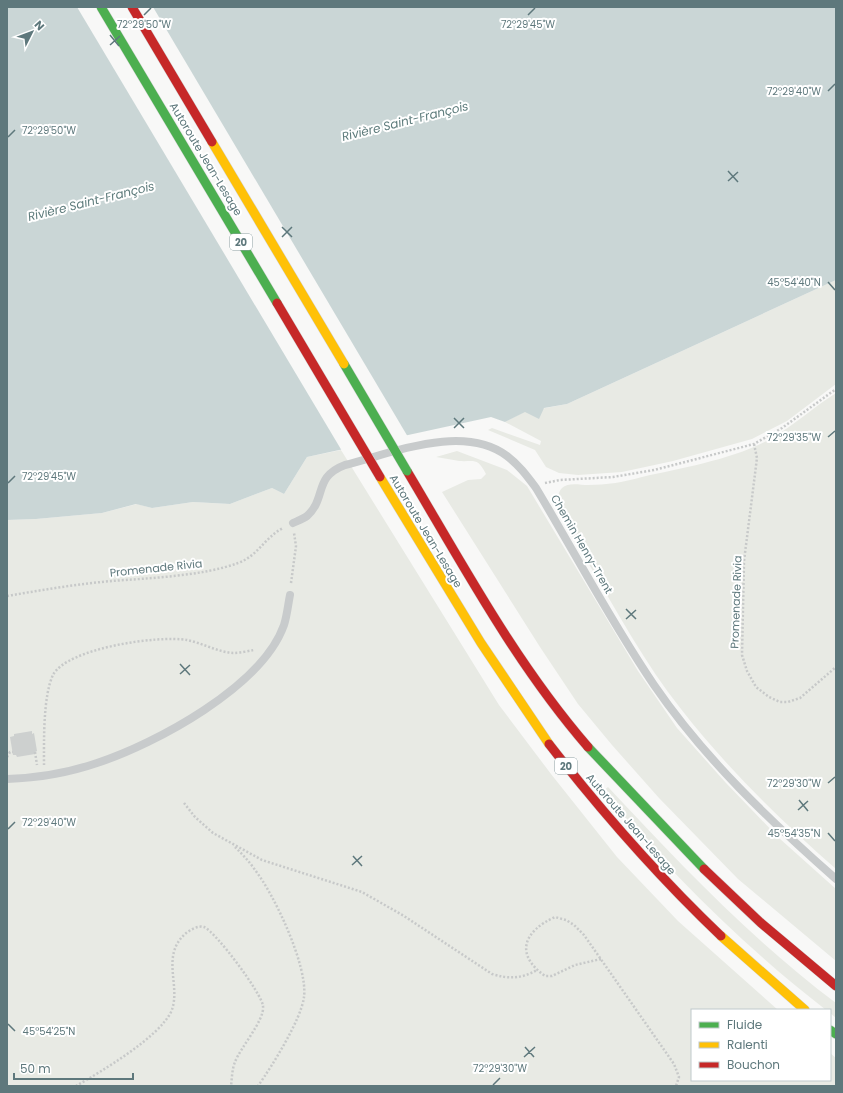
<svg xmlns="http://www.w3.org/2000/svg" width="843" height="1093" viewBox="0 0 843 1093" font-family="Poppins,sans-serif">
  <rect width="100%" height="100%" fill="#f8f8f7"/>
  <!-- green -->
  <path fill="#e8eae4" d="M836,280v104l-49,37 -35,18 -79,22 -51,11 -44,3 -19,-2 -13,-6 -11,-17 -47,-20 4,-2 48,17 1,-4 -36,-19 19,-10 43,-8z
    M836,393v476c-56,-49 -109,-101 -155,-160 -36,-45 -64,-98 -94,-148 -8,-14 -40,-58 -25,-73 6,-6 18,-3 26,-3 18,0 37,-3 54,-8 40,-9 94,-18 130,-39 22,-13 42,-31 64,-45z
    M341,450l158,255 52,69 66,83 61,64 100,89h-86v70h138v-27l6,5v28h-829v-566l29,-1 66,-6 35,-9 15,4 41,-6 37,2 42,-16 12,6 23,-37z
    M457,451l50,19 20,16 111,185 39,57 49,55 53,55 57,51v72l-98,-82 -79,-81 -47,-53 -34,-41 -38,-57 -98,-155 26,-12 13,-1 5,-5c-9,-17 -11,-12 -27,-13 -7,-1 -15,-3 -23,-4z
    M608,787c71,76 144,153 228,216v15l-6,-5v-3h-4c-83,-64 -157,-139 -224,-218z"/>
  <!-- water -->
  <path fill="#cad6d6" d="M7,7h829v273l-269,124 -23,4 -5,11 -14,-7 -20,10 -14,-5 -184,40 -23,37 -12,-6 -42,16 -37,-2 -41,6 -16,-4 -34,9 -66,6 -29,1z"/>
  <!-- pier -->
  <path fill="#f8f8f7" d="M77,7h76l255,430 -66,14z"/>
  <!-- building -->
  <path fill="#cdd0cf" d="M32,731v3l2,-1 3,18 -2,1v2l-18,3 -1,-2h-3l-3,-18 4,-1v-2z"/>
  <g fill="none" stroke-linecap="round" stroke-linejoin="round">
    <!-- fast casing -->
    <g stroke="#d3d4d4" stroke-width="10">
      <path id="fast" d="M588,747l116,122
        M830,1030l6,4"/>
    </g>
    <!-- slow casing -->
    <g stroke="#d3d4d4" stroke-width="10">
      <path id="slow" d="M380,477l101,166 68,101
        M721,936l84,74"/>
    </g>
    <!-- jam casing -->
    <g stroke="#d3d4d4" stroke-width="10">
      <path id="jam" d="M407,471c56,94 109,193 181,276
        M549,744c53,68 109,132 172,192
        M704,869l57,54 75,63"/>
    </g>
    <!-- path -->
    <path stroke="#c7c9c9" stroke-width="2.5" stroke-dasharray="2 2" stroke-linecap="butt" d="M754,444l3,14 -13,103 -2,94 5,16 9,16 13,10 11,5h8l12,-4 36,-31
      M545,483l15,-3 53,-3 41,-7 100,-26 28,-16 54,-39
      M291,583l5,-37 -2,-13
      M7,596c35,-6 70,-12 105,-15 38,-3 91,-5 126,-18 20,-7 27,-26 45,-35
      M35,752l2,13
      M7,757l3,-5h3
      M44,765c0,-24 -1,-69 9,-90 14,-27 106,-40 134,-35 15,3 31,12 46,13 7,0 15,-2 21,-3
      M184,803l11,14 18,16 49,27 100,32 42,24 88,58c17,5 29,5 45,-4
      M235,847c7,7 14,14 20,23 19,24 53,96 49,127 -3,23 -32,69 -46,89
      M601,959l-26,6 -23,11h-7c-31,-22 -21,-45 10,-59l11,3 8,5 10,10 90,129 5,13 -3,9
      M76,1086c26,-15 82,-48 95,-74 11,-25 -11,-55 14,-78 5,-4 13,-9 19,-7 12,5 58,67 59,79 2,14 -23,42 -28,56 -3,7 -3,16 -4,24"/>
    <!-- lane -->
    <path stroke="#c8cbcc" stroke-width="8" d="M293,523c4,-2 10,-4 14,-7 20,-18 6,-39 38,-51 48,-12 118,-42 162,-9 12,9 20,20 29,32 39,65 75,134 118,197 50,73 116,136 182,194
      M7,779c30,-1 61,-6 90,-16 58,-19 165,-76 187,-138 3,-9 4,-20 6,-30"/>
    <!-- fast -->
    <use href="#fast" stroke="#4caf50" stroke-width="9"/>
    <!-- slow -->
    <use href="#slow" stroke="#ffc107" stroke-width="9"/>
    <!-- jam -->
    <use href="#jam" stroke="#c62828" stroke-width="9"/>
    <!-- fast-bridge casing -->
    <g stroke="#d3d4d4" stroke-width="10" stroke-linecap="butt">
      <path id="fast-bridge" d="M101,7l176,296
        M344,364l63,107"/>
    </g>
    <!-- slow-bridge casing -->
    <g stroke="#d3d4d4" stroke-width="10" stroke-linecap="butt">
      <path id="slow-bridge" d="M212,142l132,222"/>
    </g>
    <!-- jam-bridge casing -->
    <g stroke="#d3d4d4" stroke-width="10" stroke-linecap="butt">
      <path id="jam-bridge" d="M132,7l80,135
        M277,303l103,174"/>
    </g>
    <!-- fast-bridge -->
    <use href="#fast-bridge" stroke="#4caf50" stroke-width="9"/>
    <!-- slow-bridge -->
    <use href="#slow-bridge" stroke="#ffc107" stroke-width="9"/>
    <!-- jam-bridge -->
    <use href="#jam-bridge" stroke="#c62828" stroke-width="9"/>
  </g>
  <!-- ticks -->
  <path fill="none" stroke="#5e787c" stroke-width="1.5" d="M144,15l7,-7M528,15l7,-7M110,35l9,11M110,45l10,-9M828,91l7,-7M8,137l7,-7M728,171l10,11M728,181l10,-9M282,227l10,10M282,237l10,-10M828,282l7,8M454,418l10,10M454,428l10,-10M828,437l7,-6M8,483l7,-7M626,609l10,10M626,619l10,-9M180,664l10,11M180,674l10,-9M828,783l7,-6M799,800l9,11M798,810l10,-9M8,829l7,-7M828,833l7,8M353,856l9,10M352,865l10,-9M8,1024l7,7M525,1047l9,10M524,1057l11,-10M493,1085l7,-7"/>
  <g text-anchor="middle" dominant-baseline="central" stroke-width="4" stroke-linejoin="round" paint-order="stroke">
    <!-- shield labels -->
    <g fill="#fff" stroke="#8ea0a3" stroke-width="1">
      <rect x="230" y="234" width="22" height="16" rx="3"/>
      <rect x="555" y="758" width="22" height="16" rx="3"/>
    </g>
    <g font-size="10" font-weight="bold" fill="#5e787c">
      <text x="241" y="242">20</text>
      <text x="566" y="766">20</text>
    </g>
    <!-- street labels -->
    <g font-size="11" fill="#5e787c" stroke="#fff">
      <text transform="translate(206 159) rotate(59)">Autoroute Jean-Lesage</text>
      <text transform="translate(426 531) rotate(59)">Autoroute Jean-Lesage</text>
      <text transform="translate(582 544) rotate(60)">Chemin Henry-Trent</text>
      <text transform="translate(156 568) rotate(-6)">Promenade Rivia</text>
      <text transform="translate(736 602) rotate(-88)">Promenade Rivia</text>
      <text transform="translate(631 824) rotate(49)">Autoroute Jean-Lesage</text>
    </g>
    <!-- water labels -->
    <g font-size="12" font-style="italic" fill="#5e7c7c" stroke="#fff">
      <text transform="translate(405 121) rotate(-14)">Rivière Saint-François</text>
      <text transform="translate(91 201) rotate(-14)">Rivière Saint-François</text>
    </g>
  </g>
  <g font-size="10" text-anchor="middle" fill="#5e787c" stroke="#fff" stroke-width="4" stroke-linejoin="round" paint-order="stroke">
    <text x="144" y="28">72°29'50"W</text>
    <text x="528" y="28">72°29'45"W</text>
    <text x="794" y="95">72°29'40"W</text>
    <text x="49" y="134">72°29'50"W</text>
    <text x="794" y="286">45°54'40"N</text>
    <text x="794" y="441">72°29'35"W</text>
    <text x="49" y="480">72°29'45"W</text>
    <text x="794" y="787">72°29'30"W</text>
    <text x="49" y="826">72°29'40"W</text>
    <text x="794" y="837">45°54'35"N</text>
    <text x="49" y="1035">45°54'25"N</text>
    <text x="500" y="1072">72°29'30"W</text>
  </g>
  <!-- border -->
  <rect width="843" height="1093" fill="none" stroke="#5e787c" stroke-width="16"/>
  <!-- legend -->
  <rect x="691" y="1009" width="140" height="72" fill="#ffffff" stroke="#bfc9cb"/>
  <rect x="699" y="1022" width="20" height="6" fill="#4caf50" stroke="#bfc9cb"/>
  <text x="727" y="1029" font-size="12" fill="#5e787c">Fluide</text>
  <rect x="699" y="1042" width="20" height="6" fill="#ffc107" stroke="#bfc9cb"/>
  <text x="727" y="1049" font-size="12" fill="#5e787c">Ralenti</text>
  <rect x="699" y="1062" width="20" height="6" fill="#c62828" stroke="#bfc9cb"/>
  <text x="727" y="1069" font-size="12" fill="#5e787c">Bouchon</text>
  <!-- north arrow -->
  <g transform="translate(32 32) rotate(48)" stroke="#ffffff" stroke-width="3" paint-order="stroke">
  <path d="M0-3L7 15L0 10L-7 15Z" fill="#5e787c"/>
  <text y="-6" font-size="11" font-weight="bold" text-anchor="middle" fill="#5e787c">N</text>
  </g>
  <!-- scale -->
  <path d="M14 1073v6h119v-6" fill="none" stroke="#5e787c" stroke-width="2"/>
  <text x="20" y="1073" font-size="12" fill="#5e787c" stroke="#ffffff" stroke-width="3" paint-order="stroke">50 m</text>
</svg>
